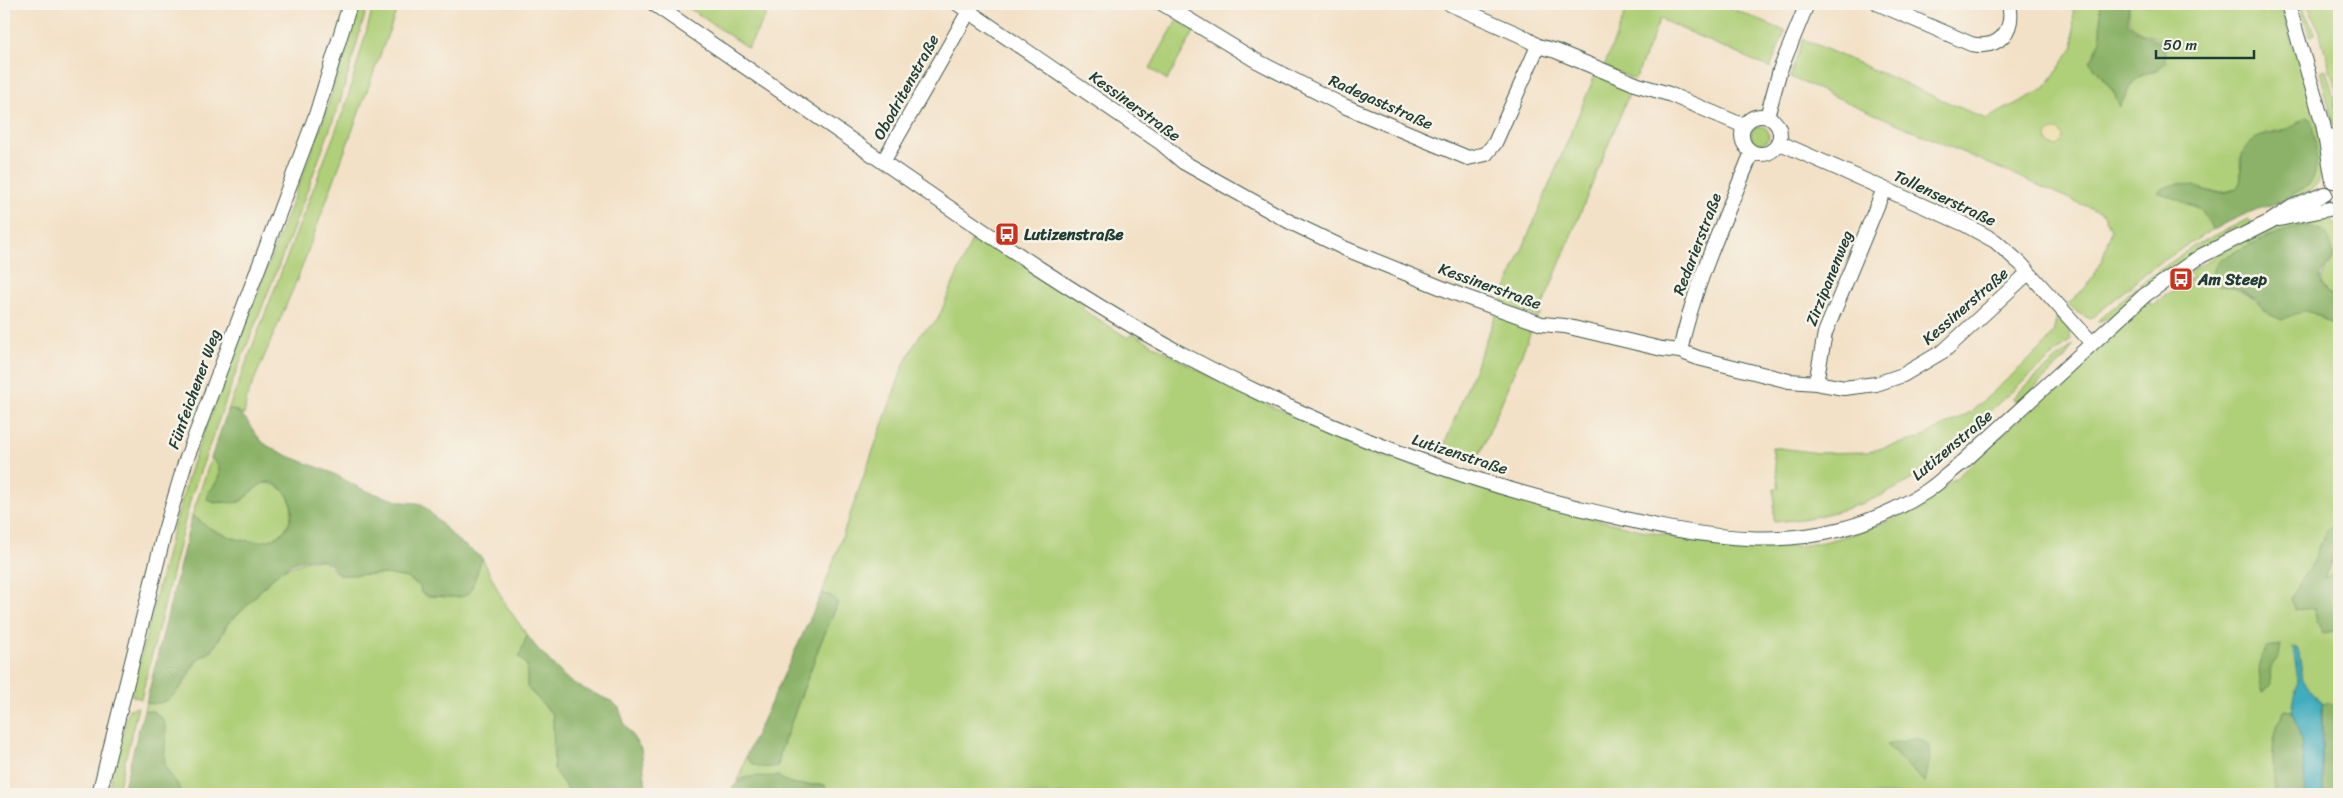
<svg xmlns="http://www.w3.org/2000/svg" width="2343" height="798" viewBox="0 0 2343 798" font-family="Sriracha,sans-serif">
  <rect width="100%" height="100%" fill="#f7f3e8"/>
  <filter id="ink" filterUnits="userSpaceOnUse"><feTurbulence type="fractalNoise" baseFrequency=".02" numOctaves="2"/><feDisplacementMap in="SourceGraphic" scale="10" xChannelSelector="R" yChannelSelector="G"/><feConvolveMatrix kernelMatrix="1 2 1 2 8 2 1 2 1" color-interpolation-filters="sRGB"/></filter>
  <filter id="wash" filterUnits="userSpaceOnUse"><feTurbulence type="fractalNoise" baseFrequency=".0096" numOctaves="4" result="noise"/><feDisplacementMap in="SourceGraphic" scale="20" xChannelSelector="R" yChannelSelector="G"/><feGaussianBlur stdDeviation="1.12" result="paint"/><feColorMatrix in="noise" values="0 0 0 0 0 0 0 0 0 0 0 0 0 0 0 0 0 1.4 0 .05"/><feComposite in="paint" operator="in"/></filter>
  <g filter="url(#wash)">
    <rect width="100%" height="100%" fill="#f3e1c7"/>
    <!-- green -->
    <path fill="#afcf78" stroke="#678656" d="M358,4h10l-28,98 -52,140 -53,133 -44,122 -50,202 -10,-4 40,-158 21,-73 132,-346z
      M374,4h25l-100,271 -52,122 -3,18 -8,-5h-8l118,-306z
      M683,4h89l-24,44z
      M1623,4h98l64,27 -15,37 -110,-49 -25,61 -31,-14 24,-60z
      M2073,4h26c4,22 4,39 -9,58l23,29 7,15c11,-21 15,-32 39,-36v-31c-24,-10 -31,-7 -30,-35h151l39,125 6,31 -5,2c5,23 -9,29 -28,36v-4l16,-8 -8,-66 -9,8 -25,5 -26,25 1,22 -3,7c-18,11 -39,1 -58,-4l-21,9 42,17 12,20 -60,38 -62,52 -13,-6 -10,-9 18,-17 16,-25 9,-33 -7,-15 -314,-137 13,-38 183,80 58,-30 30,-43z
      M2295,4h6l14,30 -5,2 -8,-22z
      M2307,4h32v96l-20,-69z
      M1177,20l18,10 -28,50 -17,-12z
      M2326,69l8,29 2,28 -2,1 -14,-56z
      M1596,73l35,16 -93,228 -39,-12z
      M1751 135a9 9 0 1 1 18 0a9 9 0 1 1-18 0Z
      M2323,216l16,10v74c-22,-13 -21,-21 -6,-40l-31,-35 -37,12 -29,15 -18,33c24,5 35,10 50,29l41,-3 30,17v194l-13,9 -13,32 -15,21 16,24 3,14 17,9 5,-10v89l-9,-7 -8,1 -19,-24 -5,-32h-4l4,33 -6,30 -6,-1 -11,81 4,3h-1452l-2,-9h-21l-59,-8 -7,4 8,-25 4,6 28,4 3,-16 38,-103 19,-44 -7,-7 -9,-3 82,-229 17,-31 16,-12 38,-88 110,71 -3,5 46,29 4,-5 98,55 95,42c11,12 47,26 64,27 79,26 158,51 239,70 52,12 105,23 158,20 46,-3 94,-19 134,-43 35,-21 65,-53 95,-81 44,-41 88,-82 134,-122l3,4 40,-28 -3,-5 36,-22 59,-27z
      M2248,219l5,4 -55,28 -55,38 -4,-4 55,-39z
      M2136,287l4,4 -28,26 -15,5z
      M1496,315l37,12 -56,134 -34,-13z
      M2057,317l12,13 2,10c-30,27 -62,53 -91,80 -11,10 -19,21 -30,30 -48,45 -111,67 -176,72v-34h5l-7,-41 46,6 49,-1 50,-13 54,-27 71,-64 11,-15z
      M2073,345l-10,16 -46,43 -5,-6z
      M211,458c15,11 7,25 -4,36l6,9 27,-1 22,-19c43,0 37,60 -6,59 -15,0 -35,-8 -48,-15 -6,-4 -9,-8 -16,-11z
      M2339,542v30l-5,1 -10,6z
      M482,558l22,44 23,33 -7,22 7,9v21l26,28 1,55 17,24h-389c-2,-10 -12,-17 -16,-27 -4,-11 0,-32 -2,-45l-10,-11 -10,-1 2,-7 7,1 28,-16 17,-29 13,-7 11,-17 6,-12 12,-10 38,-41 30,-12h14l17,15 48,-1 20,4 13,8 50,7z
      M138,707l-21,87h-10l22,-85z"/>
    <!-- forest -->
    <path fill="#8bb268" stroke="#55784e" d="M2099,4h30c0,5 -2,12 -1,17 4,13 28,16 37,25v17c-8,10 -13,5 -21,10 -13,8 -18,22 -24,34l-7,-16 -23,-29c13,-19 13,-36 9,-58z
      M2307,117l4,2c3,18 12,49 -2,65 -4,4 -11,7 -16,10l-1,4 -42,14 -37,17 -12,-20 -43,-17c30,-22 45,8 73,-1 17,-5 6,-29 13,-41 10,-18 32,-15 47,-23 6,-3 10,-7 16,-10z
      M2302,225l22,6c4,9 12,20 8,30 -2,5 -8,8 -10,12 -6,13 8,22 17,27v28c-26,-15 -28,-23 -57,-8l-14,-6 -11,-14 -18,-11 -21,-4 -7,-5c2,-4 3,-12 5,-15 10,-14 68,-34 86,-40z
      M228,410c21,0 22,25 40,36 21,12 43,18 64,27 13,6 25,15 38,19 11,3 22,8 33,10 7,1 12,0 19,2l35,36 25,18c-16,45 -8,40 -55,38l-6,-3 -1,-7 -13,-8 -20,-4 -48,1c-4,-5 -10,-13 -17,-15 -31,-9 -60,28 -77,48 -5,5 -13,9 -17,15 -6,8 -9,18 -16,26 -4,5 -11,6 -15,11 -15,18 -19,48 -51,43l46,-187c7,3 10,7 16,11 26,15 76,28 84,-13 2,-9 -5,-22 -12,-27 -18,-15 -28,10 -42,15 -6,2 -10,0 -16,0 -6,0 -8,1 -14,-2l-1,-6c11,-11 19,-25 4,-36z
      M2339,522v20l-15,36 15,-6v49l-5,10 -11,2 -6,-11 -3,-14 -18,2 -5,-11 7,-15 15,-21 13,-32z
      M822,593l9,3 7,7 -19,44 -38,103 -4,16c-12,3 -24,2 -31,-10z
      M527,635l9,12 30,31 12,8 35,16 6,6 6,17 16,24 6,45h-76l-17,-24 -1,-55 -26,-28v-21l-8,-9z
      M2281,645l-2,11 -9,12 1,16 -8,9c-5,-17 -6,-31 3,-46z
      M2330,703l9,7v84h-12l-4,-4 -1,-86z
      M144,710c33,5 18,31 21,54 2,12 15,19 17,30h-60z
      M2285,710l7,1 9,28 5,55h-27l-4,-3c-3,-25 -5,-59 10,-81z
      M1917,738l11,6 3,9 -6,30 -39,-38z
      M778,776c12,11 32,9 47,9l2,9h-100c18,-22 24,-17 51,-18z"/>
    <!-- sand -->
    <path fill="#eeda9e" stroke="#868c69" d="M2047 138a8 8 0 1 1 16 0a8 8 0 1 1-16 0Z"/>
    <!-- water -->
    <path fill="#3facbe" stroke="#2f7479" d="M2293,648h5l5,32 19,24 -1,35 2,55h-17l-5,-55 -9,-28 6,-31z"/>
  </g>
  <g filter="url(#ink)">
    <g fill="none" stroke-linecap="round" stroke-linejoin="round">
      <!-- minor casing -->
      <g stroke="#3f564a" stroke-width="16">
        <path id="minor" d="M654,4c83,57 166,114 248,171 91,63 182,126 280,179 125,67 258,120 397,154 123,30 233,57 348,-17 12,-8 23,-19 35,-28l183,-168 56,-39 70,-35 21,-14 33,-13
          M958,4l203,139 22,19 107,60 56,27 111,45 85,30 23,2 97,23 18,2 18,7 91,23 27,2 28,5 32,-4 27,-9 42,-25 83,-77
          M1163,4l92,56 89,46 124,52 18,-4 9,-11 43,-97
          M1450,4l72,32 16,10 18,5 82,34 31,9 75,32
          M1879,4l92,40c28,6 44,-13 38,-40
          M2288,4l35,120 10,57
          M1742 135a19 19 0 1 1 38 0a19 19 0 1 1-38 0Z
          M1767,117l13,-47 27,-66
          M2330,136l9,22
          M1778,142l186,82 31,17 26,23 71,79
          M883,162l90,-158
          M2279,219l50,-10
          M1680,351c15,-70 46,-134 72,-199
          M1816,383l9,-50 59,-144
          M99,794l65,-260 21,-71 131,-348 34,-111"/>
      </g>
      <!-- minor -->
      <use href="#minor" stroke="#fff" stroke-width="14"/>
    </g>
  </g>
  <!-- icons -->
  <defs>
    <g id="bus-square" transform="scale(1.25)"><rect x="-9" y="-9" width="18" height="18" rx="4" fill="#c8321e" stroke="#f7f3e8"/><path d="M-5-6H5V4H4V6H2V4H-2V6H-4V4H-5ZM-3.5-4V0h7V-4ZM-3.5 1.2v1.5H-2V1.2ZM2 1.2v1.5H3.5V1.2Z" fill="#fff"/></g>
  </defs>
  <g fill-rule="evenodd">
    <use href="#bus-square" x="1007" y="234"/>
    <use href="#bus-square" x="2181" y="279"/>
  </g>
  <g text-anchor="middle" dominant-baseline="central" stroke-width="5" stroke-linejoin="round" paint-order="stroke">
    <!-- street labels -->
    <g font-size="16" fill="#1f3d34" stroke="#f7f3e8">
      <text transform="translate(906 87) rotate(-61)">Obodritenstraße</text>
      <text transform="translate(1381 102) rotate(24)">Radegaststraße</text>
      <text transform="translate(1135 106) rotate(36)">Kessinerstraße</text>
      <text transform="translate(1945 198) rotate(25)">Tollenserstraße</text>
      <text transform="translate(1697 244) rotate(-69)">Redarierstraße</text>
      <text transform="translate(1829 278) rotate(-68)">Zirzipanenweg</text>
      <text transform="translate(1490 286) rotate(20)">Kessinerstraße</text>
      <text transform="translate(1965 306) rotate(-41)">Kessinerstraße</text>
      <text transform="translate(194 389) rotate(-70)">Fünfeichener Weg</text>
      <text transform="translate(1952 445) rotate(-40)">Lutizenstraße</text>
      <text transform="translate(1460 454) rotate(18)">Lutizenstraße</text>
    </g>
    <!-- poi labels -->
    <g font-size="16" font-weight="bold" fill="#1f3d34" stroke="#f7f3e8" text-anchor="start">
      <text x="1024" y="234">Lutizenstraße</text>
      <text x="2198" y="279">Am Steep</text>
    </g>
  </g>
  <!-- margin -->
  <rect width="2343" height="798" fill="none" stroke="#f7f3e8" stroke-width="20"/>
  <!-- scale -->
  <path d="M2156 50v8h98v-8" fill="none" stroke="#1f3d34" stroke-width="2.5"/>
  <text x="2163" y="50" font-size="15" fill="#1f3d34" stroke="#f7f3e8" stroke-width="4" paint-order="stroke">50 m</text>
</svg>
